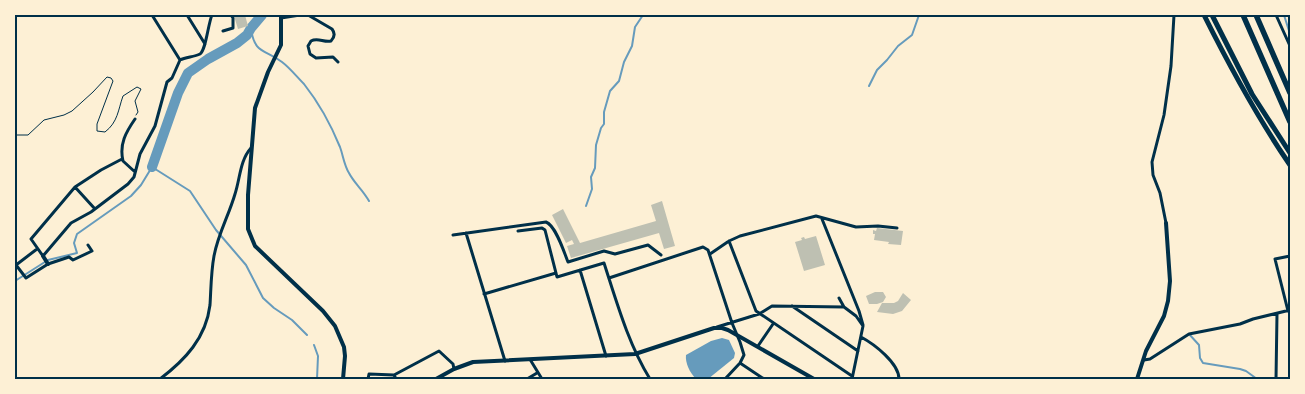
<svg xmlns="http://www.w3.org/2000/svg" width="1305" height="394" viewBox="0 0 1305 394" font-family="Barlow,sans-serif">
  <rect width="100%" height="100%" fill="#fdf0d5"/>
  <!-- water -->
  <path fill="#669bbc" d="M722,338l7,2 6,13 -1,5 -26,21h-12c-6,-6 -11,-16 -10,-24l25,-14z"/>
  <g fill="none" stroke-linecap="round" stroke-linejoin="round">
    <!-- stream -->
    <path stroke="#669bbc" stroke-width="2" d="M1284,15l6,19
      M251,28c3,26 14,21 31,34 8,6 15,15 22,22 15,19 27,41 36,63 3,8 4,18 9,26 5,10 14,17 20,28
      M869,86l8,-16 10,-10 11,-14 14,-11 7,-20
      M586,206l6,-17 -1,-12 4,-9 1,-23 5,-17 3,-4v-12l6,-21 9,-10 5,-19 8,-16 3,-19 8,-12
      M15,281l33,-21 29,-7 -3,-10 3,-9 54,-38 10,-11 11,-18 38,24 26,39 30,35 17,33 11,10 18,12 15,15
      M1189,334l10,11 1,13 3,5 37,6 6,2 11,8
      M314,345l4,11 -1,23"/>
    <!-- river -->
    <path stroke="#669bbc" stroke-width="10" d="M152,167l26,-74 10,-20 20,-14 29,-16 10,-8 4,-7 11,-13"/>
  </g>
  <!-- building -->
  <path fill="#bec0b2" d="M245,15l3,11 -10,3 -4,-13z
    M662,201l13,45 -11,3 -5,-16 -88,25 -4,-12 7,-2 -2,-4 -6,3 -14,-28 11,-6 17,34 76,-22 -5,-16z
    M877,228l26,3 -2,14 -13,-1 1,-2 -15,-2 1,-6h-2v-4l3,1z
    M816,236l9,29 -21,6 -9,-29 7,-2 -1,-2 3,-1 1,2z
    M875,292h8l3,5 -3,5 -6,2h-8l-3,-8z
    M903,293l8,7 -9,11 -9,3 -16,-2 5,-9h12l4,-2z"/>
  <g fill="none" stroke-linecap="round" stroke-linejoin="round">
    <!-- path -->
    <path stroke="#003049" stroke-width="1" d="M15,135h13l16,-15 20,-5 8,-4 21,-19 14,-15 4,1 2,3 -16,43v7l8,1c13,-10 13,-22 18,-36l14,-9 4,2 -6,12 3,11 -2,3"/>
    <!-- minor -->
    <path stroke="#003049" stroke-width="3" d="M152,15l28,45
      M187,15l18,29
      M308,15l24,14c3,4 3,8 -1,12 -7,2 -13,-4 -20,0l-3,5 2,8 6,4 17,-1 5,5
      M1276,15l14,31
      M281,18l19,-3
      M223,31l10,-3v-10l-2,-3
      M122,159l-21,11 -26,17 -44,52 12,17 28,-33 20,-11 37,-28 6,-7 6,-23 15,-28 12,-44 5,-4 8,-18c6,-3 14,-3 20,-6 6,-4 8,-30 12,-39
      M135,172l-12,-11c-4,-17 3,-29 12,-42
      M75,187l20,22
      M822,219l37,92 4,14
      M1166,223l-6,-30 -7,-18 -1,-13 12,-47 7,-49 3,-51
      M518,231l24,-3 3,2 12,47 47,-14c13,40 24,80 46,116
      M466,233l39,128
      M453,235l93,-13c10,4 18,30 22,40l36,-11 11,3 33,-9 13,10
      M729,241l27,70 96,65
      M37,249l-21,16 10,13 22,-14 21,-7 4,3 19,-9 -4,-6
      M710,254l19,-13 11,-5 76,-20 40,11 22,-1 19,2
      M580,270l26,86
      M609,278l94,-31 5,3 24,73 8,19 4,13 -4,8 -15,16
      M484,294l72,-21
      M839,298l5,9
      M792,306l66,45
      M1288,311l-13,-52 15,-3
      M717,327l42,-13 13,-8 72,1 12,9 7,10 -11,53
      M861,337c13,7 38,26 38,42
      M758,346l15,-22
      M1144,360l6,-1 39,-25 51,-10 13,-5 37,-9
      M531,361l11,18
      M740,363l24,16
      M394,375l45,-24 14,13 1,5
      M160,379c25,-19 46,-41 50,-74 1,-16 1,-33 4,-49 4,-22 15,-41 21,-62 5,-15 5,-34 16,-46
      M368,379l1,-5 25,1 2,4
      M527,379l10,-6
      M1276,379l1,-65"/>
    <!-- tertiary -->
    <path stroke="#003049" stroke-width="4" d="M281,15v30l-13,27 -13,36 -7,87v34l7,17 68,65 12,15 9,21 1,9 -2,23
      M43,256l5,8
      M436,379l18,-10 19,-7 162,-8 79,-26h8l6,2 86,49
      M1137,379l9,-28 18,-35 4,-15 2,-20 -4,-58"/>
    <!-- trunk -->
    <path stroke="#003049" stroke-width="5" d="M1204,15c26,52 53,102 86,150
      M1212,15l40,79 38,59"/>
    <!-- motorway -->
    <path stroke="#003049" stroke-width="5.5" d="M1243,15l47,107
      M1256,15l34,78"/>
  </g>
  <!-- border -->
  <rect width="1305" height="394" fill="none" stroke="#fdf0d5" stroke-width="32"/>
  <rect x="16" y="16" width="1273" height="362" fill="none" stroke="#003049" stroke-width="2"/>
</svg>
